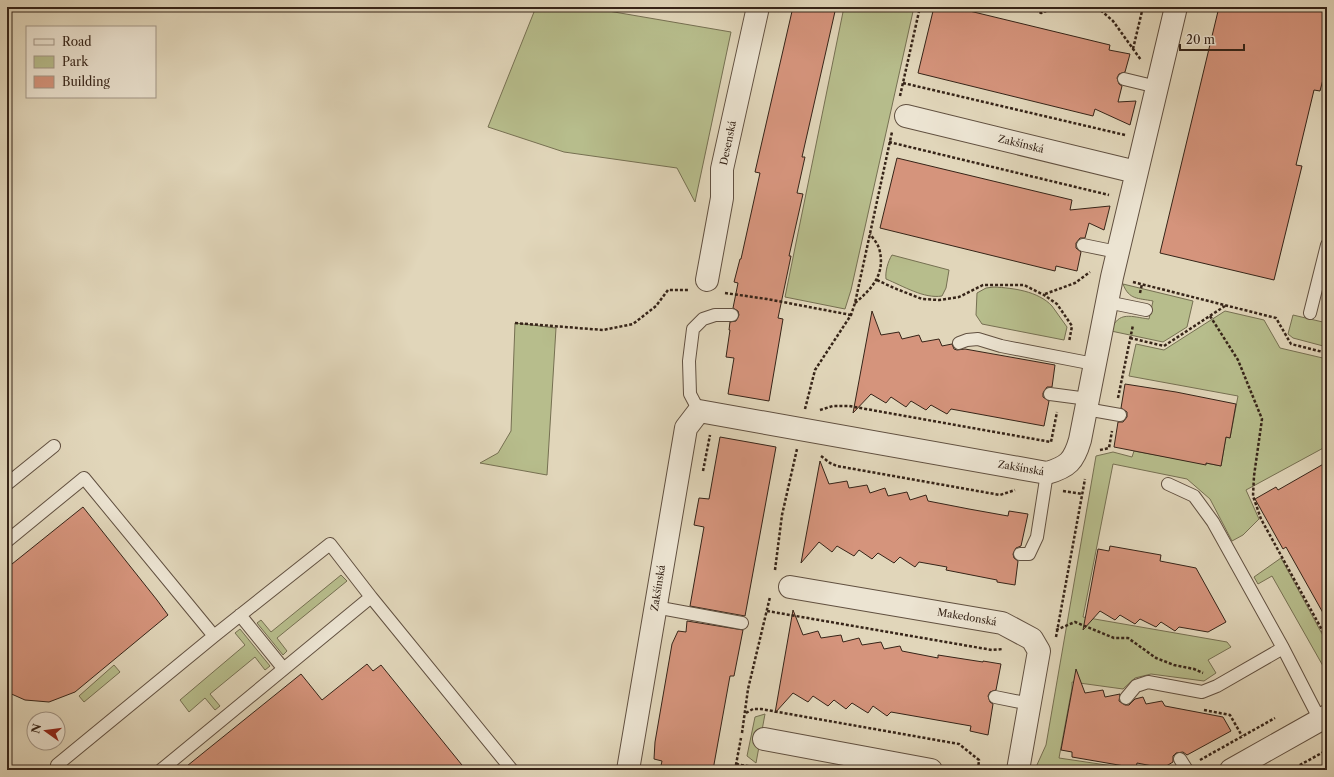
<svg xmlns="http://www.w3.org/2000/svg" width="1334" height="777" viewBox="0 0 1334 777" font-family="'Libre Caslon Text',serif">
  <rect width="100%" height="100%" fill="#e1d6ba"/>
  <filter id="stains"><feTurbulence type="fractalNoise" baseFrequency=".005" numOctaves="4"/><feColorMatrix values="0 0 0 0 .2 0 0 0 0 .09 0 0 0 0 .02 0 0 0 .5 -.17"/></filter>
  <radialGradient id="worn" r=".72"><stop offset=".6" stop-color="#630" stop-opacity="0"/><stop offset="1" stop-color="#630" stop-opacity=".3"/></radialGradient>
  <!-- green -->
  <path fill="#b7bd8c" stroke="#767052" d="M536,7h49l146,25 -36,170 -18,-34 -113,-16 -76,-25z
    M844,7h70l-63,283 -6,19 -60,-12z
    M892,255l57,15 -3,18 -4,8c-18,3 -39,-10 -56,-17 -1,-7 2,-18 6,-24z
    M1123,284l70,17 -6,26 -24,15 -52,-11c7,-21 21,-14 38,-12l4,-18c-15,-3 -24,-1 -30,-17z
    M994,287c19,1 44,4 58,19 5,7 10,14 15,21l-3,13 -82,-16 -6,-9 1,-22 9,-5z
    M1225,311l39,9 16,28 47,11v87l-81,44 13,29 -16,16 -11,6 -22,-42 -23,-20 -74,-15 -30,153 144,25 4,5 -23,13 8,13 -12,8 -53,-7 -16,4 -12,11 -51,-7v6l-13,70 81,12h-102l-2,-3 10,-22 50,-289 17,-4 19,5 2,-6 72,13v-1l15,3 5,-29 4,1 8,-42 -109,-20 7,-32 28,6z
    M1293,315l34,8v24l-34,-9 -5,-4z
    M515,323l41,5 -9,147 -67,-12 18,-10 13,-22z
    M1281,558l46,85v30l-55,-97 -14,8 -4,-7z
    M341,575l6,6 -70,57 10,13 -4,4 -26,-32 4,-3 10,12z
    M240,629l30,37 -5,4 -10,-13 -45,37 10,12 -5,4 -10,-12 -16,14 -9,-12 65,-55 -10,-12z
    M114,665l6,7 -36,30 -5,-6z
    M765,714l-9,49 -9,-7 8,-39z"/>
  <!-- building -->
  <path fill="#d5947c" stroke="#362418" d="M793,7h43l-34,150h3l-8,36 6,1 -14,62h2l-13,62 5,1 -14,82 -41,-7 6,-36 -8,-1 4,-27h-1l1,-8 6,-1 3,-6 -1,-4 -5,-3 5,-25 -4,-1 6,-23h1l19,-86 -5,-1z
    M934,7h19l157,38 -1,5 21,4 -5,18 -6,2 -2,4 2,6 3,2 -4,16 18,-1 -6,24 -35,-16 -2,7 -175,-43z
    M1219,7h108v57l-7,27 -6,-1 -18,75 6,1 -28,114 -114,-27z
    M897,158l175,42 -2,10 40,-4 -6,24 -15,-7 -4,15h-5l-4,5v5l5,4 -4,19 -21,-5 -1,5 -175,-43z
    M872,311l9,24 18,-3 3,7 17,-4 3,7 17,-3 3,7 10,-2 2,5 3,1 8,-1 90,16 -3,22h-5l-4,6v4l6,4 -5,25 -93,-17 -4,5 -16,-9 -5,5 -15,-9 -5,6 -15,-10 -5,6 -15,-9 -18,19z
    M1125,384l51,8 60,12 -6,34 -4,-1 -5,29 -15,-3v2l-92,-18 4,-25h5l4,-5v-5l-6,-4z
    M720,437l56,10 -31,169 -55,-10 14,-79 -10,-2 5,-27 10,1z
    M820,461l9,23 18,-3 2,7 18,-3 3,8 15,-5 3,8 19,-4 3,8 16,-5 2,6 41,8 39,7 1,-5 19,3 -7,32 -5,2 -3,6 1,4 4,3 -3,24 -18,-3v-2l-51,-10 1,-3 -28,-5 -4,5 -15,-10 -6,6 -16,-10 -6,6 -13,-9 -5,6 -17,-10 -5,6 -13,-10 -18,21z
    M1327,462v158l-41,-73 -3,2 -28,-50 21,-12 2,3z
    M83,507l74,93 11,15 -93,77 -26,10 -24,-2 -18,-8v-124z
    M1110,546l51,9 -1,6 36,7 30,54 -18,10 -29,-5 -4,4 -14,-9 -5,5 -16,-8 -5,5 -15,-9 -5,5 -15,-9 -17,19 15,-81 11,2z
    M793,610l10,25 15,-4 3,7 20,-3 2,7 16,-4 3,7 19,-3 3,7 16,-3 2,5 36,7v-3l45,7v-1l18,3 -5,26 -6,2 -2,4 2,6 3,2 -5,31 -18,-4 1,-5 -80,-14 -4,4 -14,-10 -5,7 -16,-10 -6,6 -12,-9 -6,6 -15,-10 -5,6 -15,-9 -18,20z
    M687,621l56,9 -9,46h-4l-17,94h-53l2,-9 -8,-2 1,-17 17,-98 6,-13 8,1z
    M367,664l6,7 8,-6 85,105h-284l119,-96 21,26z
    M1076,669l9,24 18,-3 2,7 15,-3 -1,7 6,4h4l6,-6 8,-2 3,7 16,-3 3,5 58,11 8,14 -44,24 -4,-3 -7,1 -3,3v6l-10,6 -26,-5 -1,5 -64,-11v-5l-11,-2z"/>
  <g fill="none" stroke-linecap="round" stroke-linejoin="round">
    <!-- service casing -->
    <g stroke="#615040" stroke-width="14">
      <path id="service" d="M1124,79l33,8
        M1083,245l34,7
        M1107,302l39,8
        M1310,313l17,-68
        M959,343l8,-3 11,-1 23,7 93,18
        M1050,394l38,5
        M1086,409l34,6
        M699,411l-9,-17 -1,-33 4,-32 10,-10 12,-4h17
        M7,484l47,-38
        M1168,484l26,12 19,26 70,126 37,72
        M7,541l77,-63 130,158
        M1020,554h9l8,-17 10,-64
        M371,597l141,173
        M655,607l87,16
        M240,615l43,53
        M995,697l35,7
        M1126,698l10,-12 12,-4 54,10 15,-6 66,-38
        M1180,759l7,11
        M61,770l-4,-5 157,-129 116,-92 41,53 -210,173"/>
    </g>
    <!-- minor casing -->
    <g stroke="#615040" stroke-width="24">
      <path id="minor" d="M906,116l230,56
        M707,280l15,-82v-29l36,-162
        M790,587l212,36 30,16 7,12 -21,119
        M764,739l167,31
        M628,770l58,-342 13,-17 348,62c21,-6 27,-12 33,-33l32,-163 64,-270
        M1231,770l96,-54"/>
    </g>
    <!-- path -->
    <path stroke="#362418" stroke-width="2.5" stroke-dasharray="3 2" stroke-linecap="butt" d="M1031,7l10,6 10,-4 3,-2
      M1097,7l16,14 28,39
      M1133,49l10,-42
      M903,83l222,52
      M900,96l20,-89
      M889,142l220,53
      M877,280l17,8 28,11 17,1 20,-3 24,-12h41l20,10 13,9 15,22 -3,16
      M1133,282l143,36 15,26 36,9
      M725,293l42,6 84,16
      M1140,293l2,-9
      M1045,294l30,-11 15,-11
      M855,303c18,-15 31,-30 24,-55 -2,-5 -6,-10 -9,-14
      M1210,316l28,44 24,59 -8,57 -1,20 8,23 66,120
      M515,323l88,7 30,-6 23,-18 12,-16h20
      M1130,338l34,8 61,-40
      M1118,398l15,-73
      M805,409l10,-39 36,-55 4,-12 37,-171
      M820,410l13,-4h16l202,36 6,-30
      M1100,450l9,-2 3,-17
      M821,456l9,7 7,3 163,29 15,-5
      M703,471l7,-36
      M1063,491l19,3
      M775,570l7,-55 15,-66
      M767,611l225,39 11,-1
      M1056,630l19,-8 39,16h14l28,20 18,7 20,4 9,4
      M1056,637l29,-158
      M1204,710l26,5 12,21
      M746,713l7,-4h8l198,35 20,16 -1,10
      M742,733l6,-44 22,-92
      M1200,760l75,-42
      M736,764l33,6
      M735,770l6,-32
      M1291,770l36,-20"/>
    <!-- service -->
    <use href="#service" stroke="#ece4d2" stroke-width="12"/>
    <!-- minor -->
    <use href="#minor" stroke="#ece4d2" stroke-width="22"/>
  </g>
  <g text-anchor="middle" dominant-baseline="central" stroke-width="3" stroke-linejoin="round" paint-order="stroke">
    <!-- street labels -->
    <g font-size="10" fill="#362418" stroke="#ece4d2">
      <text transform="translate(728 143) rotate(-78)">Desenská</text>
      <text transform="translate(1021 144) rotate(14)">Zakšínská</text>
      <text transform="translate(1021 468) rotate(10)">Zakšínská</text>
      <text transform="translate(658 588) rotate(-81)">Zakšínská</text>
      <text transform="translate(967 617) rotate(10)">Makedonská</text>
    </g>
  </g>
  <!-- margin -->
  <rect width="1334" height="777" fill="none" stroke="#e1d6ba" stroke-width="24"/>
  <rect x="8" y="8" width="1318" height="761" fill="none" stroke="#362418" stroke-width="2"/>
  <rect x="12" y="12" width="1310" height="753" fill="none" stroke="#362418"/>
  <!-- legend -->
  <rect x="26" y="26" width="130" height="72" fill="#ece4d2" stroke="#a39788"/>
  <rect x="34" y="39" width="20" height="6" fill="#ece4d2" stroke="#a39788"/>
  <text x="62" y="46" font-size="12" fill="#362418">Road</text>
  <rect x="34" y="56" width="20" height="12" fill="#b7bd8c" stroke="#a39788"/>
  <text x="62" y="66" font-size="12" fill="#362418">Park</text>
  <rect x="34" y="76" width="20" height="12" fill="#d5947c" stroke="#a39788"/>
  <text x="62" y="86" font-size="12" fill="#362418">Building</text>
  <!-- north arrow -->
  <g transform="translate(46 731) rotate(284)"><circle r="19" fill="#ece4d2" stroke="#a39788"/>
  <path d="M0-3L7 15L0 10L-7 15Z" fill="#8f2418"/>
  <text y="-6" font-size="11" font-weight="bold" text-anchor="middle" fill="#362418">N</text>
  </g>
  <!-- scale -->
  <path d="M1180 44v6h64v-6" fill="none" stroke="#362418" stroke-width="2"/>
  <text x="1186" y="44" font-size="12" fill="#362418" stroke="#ece4d2" stroke-width="3" paint-order="stroke">20 m</text>
  <rect width="100%" height="100%" filter="url(#stains)"/>
  <rect width="100%" height="100%" fill="url(#worn)"/>
</svg>
